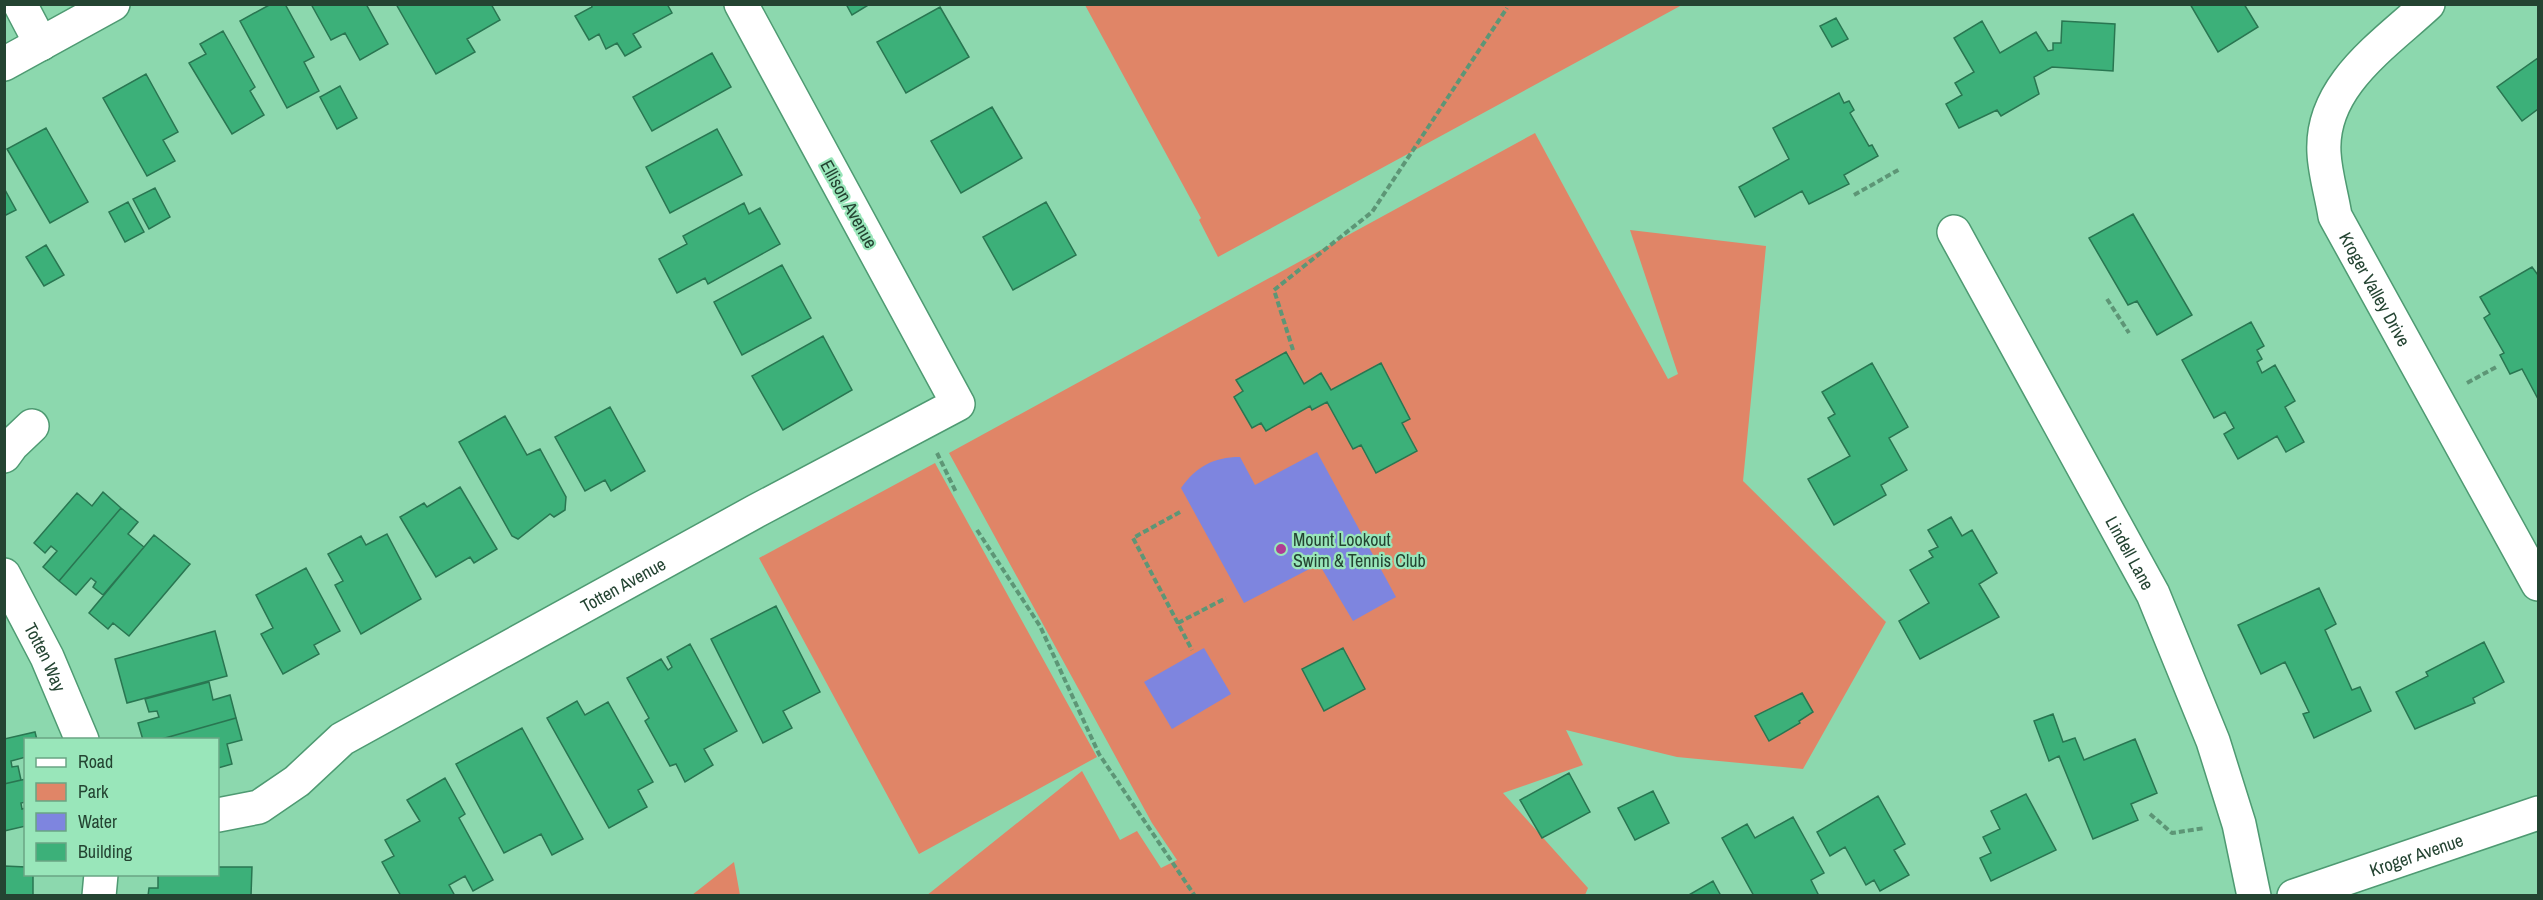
<svg xmlns="http://www.w3.org/2000/svg" width="2543" height="900" viewBox="0 0 2543 900" font-family="'Archivo Narrow',sans-serif">
  <rect width="100%" height="100%" fill="#8cd8ae"/>
  <!-- green -->
  <path fill="#e08567" d="M1085,5h597l-464,252 -19,-37 2,-2z
    M1535,133l133,246 10,-5 -48,-144 136,16 -23,235 143,141 -83,147 -126,-12 -111,-27 17,35 -80,28 85,95 -3,7 -659,1 156,-125 38,69 17,-9 24,37 16,-8 -25,-37 -203,-370z
    M935,463l162,294 -178,97 -160,-296z
    M734,862l6,33h-48z"/>
  <!-- water -->
  <path fill="#7e85df" d="M1317,452l79,145 -43,24 -34,-57 -75,39 -63,-115c15,-21 32,-31 59,-31l15,28z
    M1204,648l27,46 -59,35 -28,-47z"/>
  <!-- building -->
  <path fill="#3cb079" stroke="#297651" stroke-width="1.5" d="M271,4h14l29,53 -10,5 15,29 -32,17 -47,-87z
    M311,4h55l22,40 -28,16 -15,-27 -14,7z
    M396,4h95l9,16 -33,19 8,13 -39,22z
    M591,4h76l5,9 -39,21 8,13 -16,9 -8,-13 -11,6 -7,-15 -10,6 -14,-24 17,-9z
    M846,4h24l-18,11z
    M2190,4h54l14,23 -40,25z
    M940,7l29,50 -63,36 -29,-51z
    M1836,18l12,21 -16,8 -12,-21z
    M1982,21l18,32 36,-21 12,19 5,-1v-7h8l1,-22 53,3 -2,47 -61,-4 -18,10 5,17 -38,22 -4,-6 -38,18 -13,-24 16,-9 -7,-12 19,-11 -20,-34z
    M223,31l32,56 -5,4 14,24 -32,19 -43,-71 17,-9 -6,-10z
    M712,53l19,34 -79,44 -19,-34z
    M2538,58v51l-16,12 -25,-34z
    M146,74l32,58 -15,8 12,21 -28,15 -44,-78z
    M340,86l17,32 -20,11 -17,-32z
    M1839,93l5,10 5,-2 5,9 -4,3 19,33 3,-1 6,11 -34,19 5,9 -40,20 -7,-13 -47,26 -16,-30 50,-28 -16,-31z
    M992,107l30,51 -61,35 -30,-52z
    M46,128l42,74 -38,21 -43,-74z
    M717,129l25,46 -72,38 -24,-46z
    M4,188l12,22 -12,6z
    M155,188l15,29 -21,12 -16,-30z
    M128,202l16,30 -19,10 -16,-30z
    M1046,202l30,53 -63,35 -30,-53z
    M744,203l5,11 11,-6 20,36 -72,40 -3,-6 -28,15 -18,-34 28,-15 -4,-8z
    M2133,214l59,101 -35,20 -20,-34 -9,4 -39,-67z
    M46,245l18,30 -20,11 -18,-29z
    M782,265l29,53 -69,37 -28,-53z
    M2532,267l6,8v124l-16,-30 -12,5 -10,-19 4,-2 -20,-35 6,-4 -10,-17z
    M2251,322l13,24 -7,4 5,9 -5,3 5,11 13,-8 20,36 -10,6 19,35 -18,10 -9,-16 -39,23 -14,-25 10,-6 -9,-16 -11,6 -32,-58z
    M823,336l29,54 -69,40 -31,-54z
    M1286,352l18,32 17,-11 10,17 50,-27 29,56 -8,4 15,28 -41,22 -15,-28 -8,4 -26,-47 -15,8 -2,-4 -44,25 -5,-8 -9,5 -18,-31 9,-6 -7,-11z
    M1872,363l36,64 -19,11 18,32 -26,15 5,10 -52,30 -26,-46 42,-23 -22,-38 7,-4 -13,-22z
    M610,407l35,64 -34,20 -6,-11 -20,11 -30,-54z
    M505,416l22,39 13,-6 26,48 -1,13 -11,7 -4,-3 -32,25 -6,-3 -53,-94z
    M460,487l37,62 -23,14 -4,-6 -34,20 -36,-60 24,-14 3,4z
    M103,492l18,16 -62,73 -16,-14 14,-16 -6,-5 -6,7 -11,-10 43,-50 15,13z
    M121,508l17,14 -10,12 16,13 -41,48 -10,-8 3,-5 -5,-4 -15,17 -17,-14z
    M1951,517l11,19 10,-6 25,43 -18,11 20,33 -79,42 -21,-38 30,-18 -19,-33 23,-13 -4,-6 9,-4 -10,-17z
    M387,534l34,65 -60,35 -26,-49 8,-4 -15,-27 33,-18 5,9z
    M154,535l36,29 -61,72 -16,-13 -5,6 -19,-16z
    M306,568l34,63 -26,14 5,9 -36,20 -22,-40 12,-6 -17,-33z
    M2319,588l17,36 -11,6 27,60 8,-3 11,24 -57,27 -11,-24 6,-2 -24,-50 -24,12 -23,-49z
    M776,606l44,86 -37,19 9,17 -29,15 -52,-104z
    M215,631l12,45 -100,27 -12,-44z
    M2484,642l20,40 -31,16 2,5 -60,26 -19,-37 32,-16 -2,-4z
    M690,644l47,87 -33,18 9,16 -28,17 -9,-18 -6,2 -25,-45 4,-3 -22,-40 34,-19 7,11 4,-3 -5,-10z
    M1343,648l22,41 -41,22 -22,-42z
    M209,682l4,18 17,-5 6,23 -78,22h-15l-5,-17 21,-6 -2,-6 -8,1 -4,-13z
    M1802,693l11,19 -14,9 1,2 -31,18 -14,-25z
    M577,701l8,14 23,-13 45,80 -15,8 9,17 -38,21 -62,-110z
    M2053,714l10,28 12,-4 9,22 51,-21 22,54 -26,11 7,16 -45,19 -34,-83 -10,5 -15,-40z
    M236,718l6,22 -15,4 5,20 -14,4v-28h-60z
    M522,728l61,111 -31,16 -11,-21 -37,19 -48,-89z
    M35,732l2,8h-11v17l-15,4 1,6 6,-1 3,14 -17,4v-45z
    M1569,773l21,39 -48,26 -22,-38z
    M445,778l20,36 -6,4 34,62 -20,11 -8,-15 -16,9 6,11h-54l-19,-34 12,-6 -9,-16 35,-19 -13,-21z
    M26,779v23l-5,1 1,6 4,-1v18l-22,5v-47z
    M1653,791l16,32 -34,17 -17,-32z
    M2026,794l30,56 -65,31 -11,-23 11,-5 -8,-16 17,-8 -9,-18z
    M1878,796l27,48 -11,6 15,25 -29,16 -6,-11 -8,5 -21,-38 -15,9 -13,-24z
    M1793,817l31,56 -13,7 8,16h-65l-32,-58 25,-14 8,14z
    M4,866l22,1v7h7v22h-29z
    M218,867h34l-1,29h-103l1,-8h9v-14h60z
    M1713,881l8,15h-34z"/>
  <g fill="none" stroke-linecap="round" stroke-linejoin="round">
    <!-- street casing -->
    <g stroke="#4e9a72" stroke-width="36">
      <g id="street">
        <path d="M20,4l21,40"/>
        <path id="s1" d="M2428,4c-44,41 -108,82 -104,149 1,21 8,43 11,63l203,368"/>
        <path d="M4,64l109,-60"/>
        <path id="s2" d="M1954,232l199,362 60,147 26,83 15,72"/>
        <path d="M4,456l8,-11 20,-19"/>
        <path id="s3" d="M4,575l43,82 35,83"/>
        <path id="s4" d="M218,815l41,-8 38,-26 45,-42 414,-228 202,-107 -217,-400"/>
        <path d="M99,896l2,-22"/>
        <path id="s5" d="M2294,896l244,-83"/>
      </g>
    </g>
    <!-- path -->
    <path stroke="#5d9676" stroke-width="4" stroke-dasharray="6 3" stroke-linecap="butt" d="M1854,195l46,-26
      M2107,299l22,34
      M1293,350l-19,-60 98,-78 135,-204
      M2467,383l31,-17
      M937,453l19,39
      M1180,512l-47,26 59,112
      M977,530l63,96 59,128 96,142
      M1178,623l48,-25
      M2150,814l22,19 33,-5"/>
    <!-- street -->
    <use href="#street" stroke="#fff" stroke-width="33"/>
  </g>
  <!-- markers -->
  <circle fill="#b03c94" stroke="#99e6ba" stroke-width="2" cx="1281" cy="549" r="6"/>
  <g text-anchor="middle" dominant-baseline="central" stroke-width="4.5" stroke-linejoin="round" paint-order="stroke">
    <!-- street labels -->
    <g font-size="18" fill="#244432" stroke="#99e6ba">
      <text transform="translate(849 204) rotate(61)">Ellison Avenue</text>
      <text stroke="none"><textPath href="#s1" startOffset="336">Kroger Valley Drive</textPath></text>
      <text stroke="none"><textPath href="#s2" startOffset="366">Lindell Lane</textPath></text>
      <text stroke="none"><textPath href="#s4" startOffset="470">Totten Avenue</textPath></text>
      <text stroke="none"><textPath href="#s3" startOffset="92">Totten Way</textPath></text>
      <text stroke="none"><textPath href="#s5" startOffset="129">Kroger Avenue</textPath></text>
    </g>
    <!-- poi labels -->
    <g font-size="18" fill="#244432" stroke="#99e6ba" text-anchor="start">
      <text x="1293" y="539">Mount Lookout<tspan x="1293" dy="21">Swim &amp; Tennis Club</tspan></text>
    </g>
  </g>
  <!-- border -->
  <rect width="2543" height="900" fill="none" stroke="#244432" stroke-width="12"/>
  <!-- legend -->
  <rect x="24" y="738" width="195" height="138" fill="#99e6ba" stroke="#6aa584" stroke-width="1.5"/>
  <rect x="36" y="758" width="30" height="9" fill="#ffffff" stroke="#6aa584" stroke-width="1.5"/>
  <text x="78" y="768" font-size="18" fill="#244432">Road</text>
  <rect x="36" y="783" width="30" height="18" fill="#e08567" stroke="#6aa584" stroke-width="1.5"/>
  <text x="78" y="798" font-size="18" fill="#244432">Park</text>
  <rect x="36" y="813" width="30" height="18" fill="#7e85df" stroke="#6aa584" stroke-width="1.5"/>
  <text x="78" y="828" font-size="18" fill="#244432">Water</text>
  <rect x="36" y="843" width="30" height="18" fill="#3cb079" stroke="#6aa584" stroke-width="1.5"/>
  <text x="78" y="858" font-size="18" fill="#244432">Building</text>
</svg>
